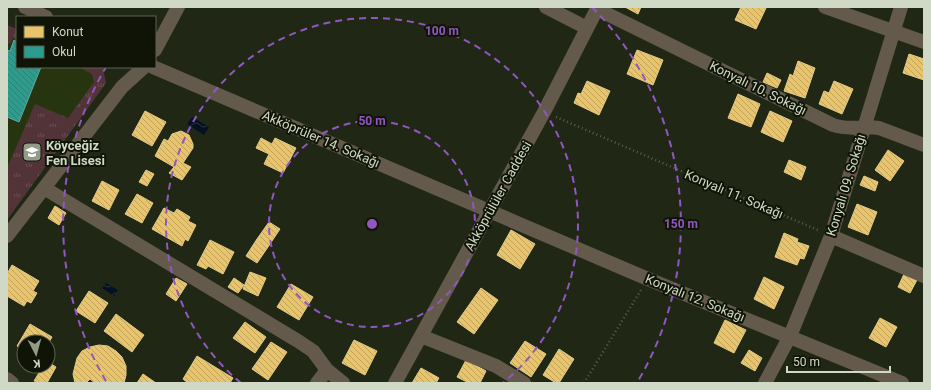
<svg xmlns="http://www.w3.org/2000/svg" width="931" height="390" viewBox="0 0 931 390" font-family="Roboto,sans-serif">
  <defs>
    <pattern id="grass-tufts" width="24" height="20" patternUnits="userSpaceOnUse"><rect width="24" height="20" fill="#523438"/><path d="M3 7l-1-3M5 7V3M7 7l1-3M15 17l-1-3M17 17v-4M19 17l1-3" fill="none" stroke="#6a5153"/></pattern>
    <pattern id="water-waves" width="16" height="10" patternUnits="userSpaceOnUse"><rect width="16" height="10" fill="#031122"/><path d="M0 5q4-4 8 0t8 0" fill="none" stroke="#273341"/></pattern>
    <pattern id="homes-back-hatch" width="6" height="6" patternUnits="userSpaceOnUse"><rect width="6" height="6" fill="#e9c46a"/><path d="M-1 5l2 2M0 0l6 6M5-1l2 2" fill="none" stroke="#bea35e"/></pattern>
    <pattern id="schools-back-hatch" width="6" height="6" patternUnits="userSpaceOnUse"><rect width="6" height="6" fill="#2a9d8f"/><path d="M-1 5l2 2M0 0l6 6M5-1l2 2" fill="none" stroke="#308176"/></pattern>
  </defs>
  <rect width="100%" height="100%" fill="#202715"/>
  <!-- built -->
  <path fill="#26340f" d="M7,25l10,4v38h85l4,16 -99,137z"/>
  <!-- grass -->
  <path fill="url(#grass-tufts)" d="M7,25l10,4v10l-4,-1 -3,6 -3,-1z
    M79,67l24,1 3,15 -99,137v-52l28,-64 33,14 26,-36 -2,-8z"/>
  <!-- water -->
  <path fill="url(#water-waves)" d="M192,117l17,10 -5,8 -17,-11z
    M106,283l12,7 -4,6 -12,-8z"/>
  <!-- homes -->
  <path fill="url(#homes-back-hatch)" stroke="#e2ca86" d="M625,7h16l-3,7z
    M741,7l25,1 -10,21 -21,-9z
    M637,50l26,10 -10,25 -26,-11z
    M909,54l15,5v21l-21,-7z
    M798,61l17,7 -10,30 -21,-7 6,-17 3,2z
    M767,73l14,7 -4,8 -14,-6z
    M587,81l23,10 -11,24 -25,-12 4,-10 3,1z
    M834,81l19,8 -11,25 -23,-10 5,-13 5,2z
    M738,94l22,10 -9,23 -23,-9z
    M145,111l21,11 -14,24 -20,-11z
    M770,111l22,10 -9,21 -22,-10z
    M181,131l8,4 4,9v4l-10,15 8,4 -9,13 -13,-7 5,-6 -19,-11 9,-17 4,2 4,-7z
    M261,138l11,6 3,-6 21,10 -13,25 -19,-9 5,-10 -13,-6z
    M888,150l16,11 -14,20 -15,-11z
    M789,160l17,7 -5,13 -17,-8z
    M146,170l8,4 -7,12 -8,-4z
    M864,176l14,6 -3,9 -15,-6z
    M102,181l17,9 -10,20 -17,-9z
    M137,194l16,9 -11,20 -17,-9z
    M857,204l20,8 -9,23 -20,-8z
    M55,206l11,7 -7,12 -11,-7z
    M164,208l10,5 3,-4 13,8 -2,4 8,4 -8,16 -3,-2 -3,7 -30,-17z
    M269,222l11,7 -12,18 -11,-8z
    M511,230l24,14 -15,25 -23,-14z
    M784,233l14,6 -1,3 12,4 -5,13 -4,-1 -3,7 -22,-8z
    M257,239l11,8 -11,16 -11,-7z
    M210,240l24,12 -11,22 -15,-8 -2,3 -9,-4z
    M12,265l27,16 -6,10 4,2 -6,10 -4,-2 -3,5 -17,-10v-22z
    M250,272l16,6 -8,18 -15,-7z
    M904,274l13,6 -7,13 -12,-6z
    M764,277l20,10 -10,22 -20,-10z
    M176,278l11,6 -11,17 -10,-7z
    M234,278l10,7 -6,8 -10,-6z
    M291,284l22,13 -14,23 -22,-13z
    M481,288l17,12 -24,34 -17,-12z
    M89,291l19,12 -13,20 -19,-12z
    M116,314l28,21 -12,17 -28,-21z
    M880,318l17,9 -11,20 -17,-9z
    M725,320l21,10 -12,23 -20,-10z
    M245,322l21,15 -11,16 -22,-15z
    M30,324l22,13 -4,7v-2h-24v8l-7,-4z
    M354,340l23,11 -12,24 -23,-12z
    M525,341l21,13 -15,23 -21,-14z
    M271,342l16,10 -19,28 -16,-11z
    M99,345l9,1 8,5 6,6 4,9v9l-2,8h-29l-5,-4 -4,4h-11l-2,-9 4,-16 5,-7 8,-4z
    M559,349l15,10 -15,24h-3l-13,-8z
    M749,350l13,8 -7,13 -14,-8z
    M197,356l36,22 -3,5h-42l-5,-4z
    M466,360l20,11 -6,12h-11l-12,-6z
    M48,362l8,5 -9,16 -13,-2 9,-15h5z
    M421,368l18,10 -3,5h-24z
    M143,374l13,9h-19z"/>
  <!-- schools -->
  <path fill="url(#schools-back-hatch)" stroke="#5cafa0" d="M14,40l3,2v25h24l-22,55 -12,-5v-67l3,1z"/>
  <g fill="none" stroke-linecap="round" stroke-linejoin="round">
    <!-- path -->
    <path stroke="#5f5c50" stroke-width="2.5" stroke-dasharray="1 3" stroke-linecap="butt" d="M556,117l264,114
      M584,383l57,-93"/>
    <!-- minor -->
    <path stroke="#635a4c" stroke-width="14" d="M25,7l21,10
      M546,7l41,21
      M825,7l99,35
      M597,9l236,116c17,6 30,0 46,3l45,17
      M155,50l23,-43
      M153,67l495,212 254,104
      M44,188l254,153 15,10 14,19 16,13
      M7,236l115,-149 22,-20
      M831,236l93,40
      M421,336l75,30 28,17
      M7,379l5,4
      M317,383l10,-13
      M395,383l149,-271 54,-105
      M765,383l25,-47 41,-100 70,-229"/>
  </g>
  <!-- distance rings -->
  <g fill="none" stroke="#9057c1" stroke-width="2" stroke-dasharray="7 5">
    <circle cx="372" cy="224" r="103"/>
    <path d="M241 383A206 206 0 1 1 503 383"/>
    <path d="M106 381A309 309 0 0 1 106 67M592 7A309 309 0 0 1 638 381"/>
  </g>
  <!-- icons -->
  <defs>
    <g id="school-square" transform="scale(1)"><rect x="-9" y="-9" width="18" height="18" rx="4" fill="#929b88" stroke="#0f1407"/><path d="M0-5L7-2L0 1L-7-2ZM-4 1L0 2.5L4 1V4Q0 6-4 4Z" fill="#fff"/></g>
  </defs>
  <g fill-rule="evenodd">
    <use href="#school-square" x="32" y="152"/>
  </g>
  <g text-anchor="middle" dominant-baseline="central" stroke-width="4" stroke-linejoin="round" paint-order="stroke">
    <!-- street labels -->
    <g font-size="13" fill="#d0d9c6" stroke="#0f1407">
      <text transform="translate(758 88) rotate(26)">Konyalı 10. Sokağı</text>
      <text transform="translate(321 139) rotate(23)">Akköprüler 14. Sokağı</text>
      <text transform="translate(846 185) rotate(-73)">Konyalı 09. Sokağı</text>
      <text transform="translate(734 194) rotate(23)">Konyalı 11. Sokağı</text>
      <text transform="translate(498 196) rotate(-61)">Akköprülüler Caddesi</text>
      <text transform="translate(695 298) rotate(22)">Konyalı 12. Sokağı</text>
    </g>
    <!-- poi labels -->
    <g font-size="13" font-weight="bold" fill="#d0d9c6" stroke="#0f1407" text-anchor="start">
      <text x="46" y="145">Köyceğiz<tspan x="46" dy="15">Fen Lisesi</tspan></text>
    </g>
  </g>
  <circle cx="372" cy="224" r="6" fill="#9057c1" stroke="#0f1407" stroke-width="2"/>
  <g font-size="12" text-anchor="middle" font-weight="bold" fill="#9057c1" stroke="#0f1407" stroke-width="4" stroke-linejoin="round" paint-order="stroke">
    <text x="442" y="35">100 m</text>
    <text x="372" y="125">50 m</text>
    <text x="681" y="228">150 m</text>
  </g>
  <!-- border -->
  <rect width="931" height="390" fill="none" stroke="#d0d9c6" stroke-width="16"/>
  <!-- legend -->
  <rect x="16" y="16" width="140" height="52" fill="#0f1407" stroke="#5c6353"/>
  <rect x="24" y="26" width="20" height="12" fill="#e9c46a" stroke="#5c6353"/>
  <text x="52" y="36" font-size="12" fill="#d0d9c6">Konut</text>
  <rect x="24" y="46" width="20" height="12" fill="#2a9d8f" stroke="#5c6353"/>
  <text x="52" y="56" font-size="12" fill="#d0d9c6">Okul</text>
  <!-- north arrow -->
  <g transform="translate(36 354) rotate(174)"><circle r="19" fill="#0f1407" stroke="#5c6353"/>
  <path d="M0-3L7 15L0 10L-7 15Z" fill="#929b88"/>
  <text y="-6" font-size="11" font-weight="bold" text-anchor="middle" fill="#d0d9c6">K</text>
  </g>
  <!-- scale -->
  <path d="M787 366v6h103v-6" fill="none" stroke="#d0d9c6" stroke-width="2"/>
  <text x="793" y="366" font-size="12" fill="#d0d9c6" stroke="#0f1407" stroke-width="3" paint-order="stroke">50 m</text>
</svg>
